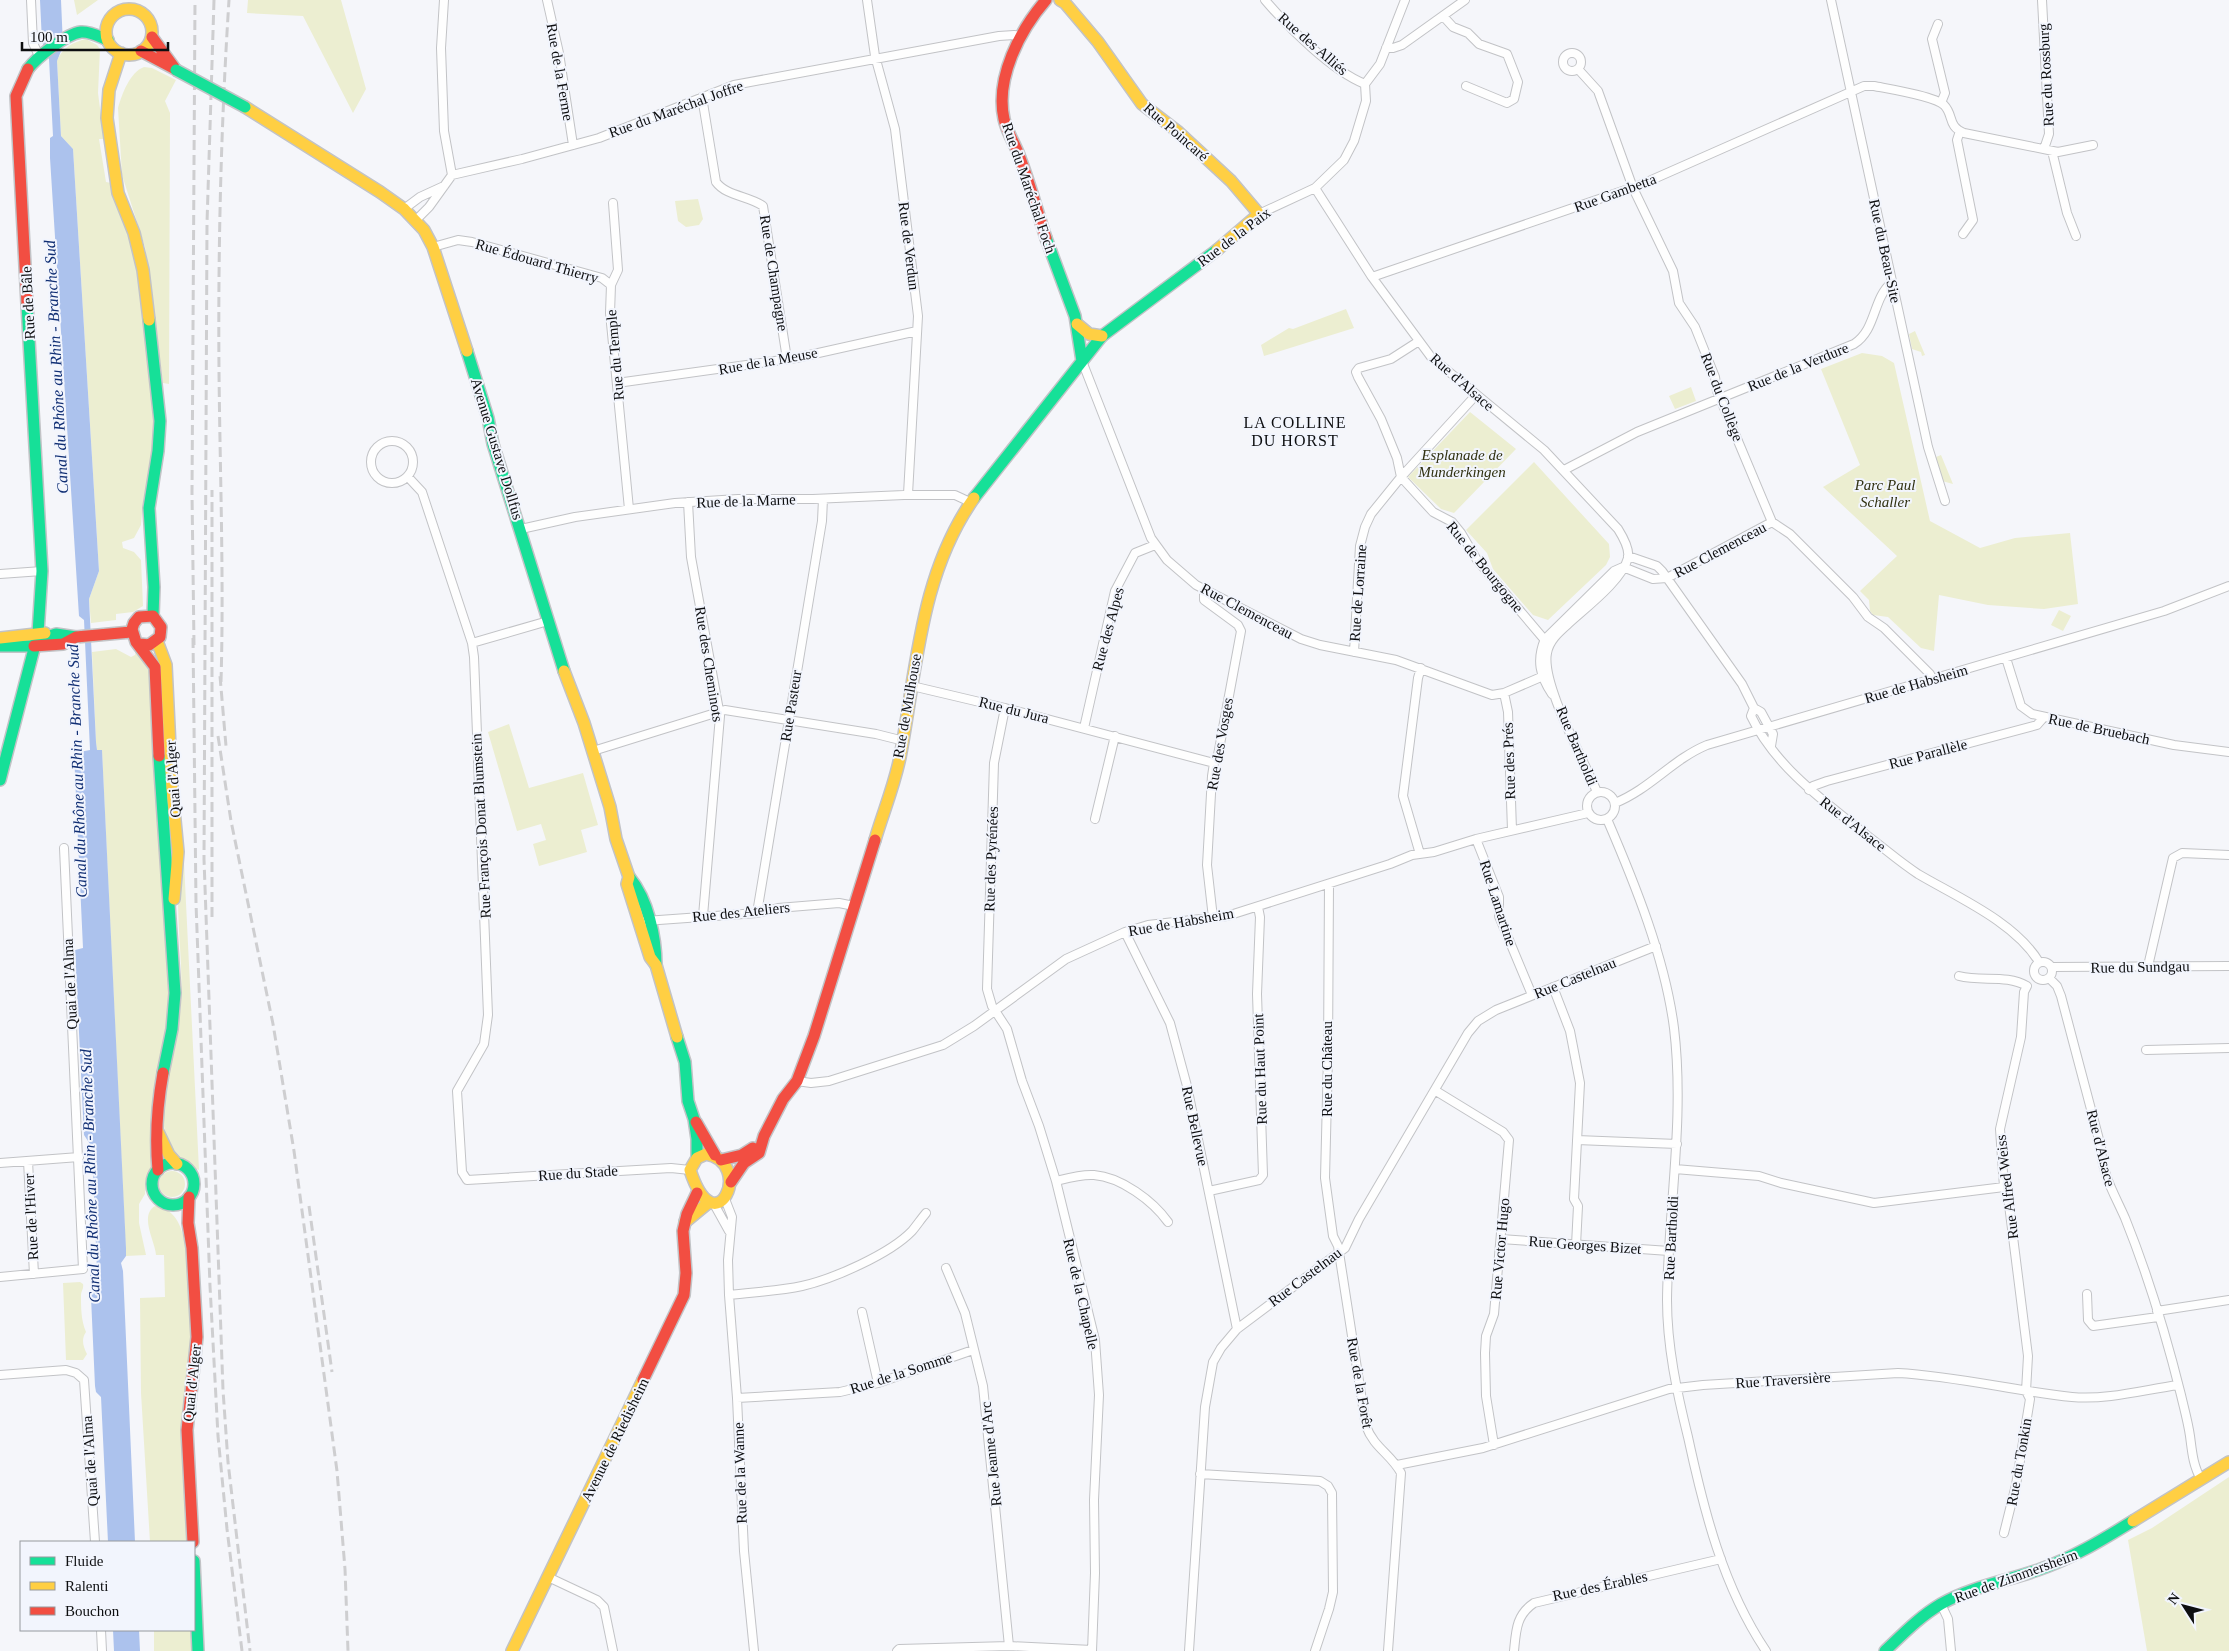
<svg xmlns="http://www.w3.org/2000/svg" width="2229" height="1651" viewBox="0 0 2229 1651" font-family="'Times New Roman',serif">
  <rect width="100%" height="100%" fill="#f5f6fa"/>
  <!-- green -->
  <path fill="#eceed1" d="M74,0h24l-21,15z
    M248,0h93l25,89 -13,24 -50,-97 -56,-3z
    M86,39l11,6 3,4 -2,44 6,46h-5l7,43 5,1 25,74 19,151 -3,49 -9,45 -2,23 -7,13 -12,4 1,6 11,4 7,8 2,46 -10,6 -17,2v6l-25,3 -2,-24 10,-28 -26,-422 -12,-13 -4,-75c5,-13 16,-19 29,-22z
    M144,67l8,1 24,12 -11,21 5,12 -1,271 -6,-1 -18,-136 -23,-72 -4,-67c4,-14 12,-36 26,-41z
    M698,199l5,20 -4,6 -13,2 -8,-6 -3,-20z
    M1346,309l8,19 -90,28 -3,-11 28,-17 4,1z
    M1915,331l10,24 -3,1 -1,-4 -9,-3 -3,-15z
    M1862,353l20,3 12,7 36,158 50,27 35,-10 55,-5 8,71 -34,5 -56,-4 -49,-10 -5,56 -13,-3 -33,-31 -15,-2 -3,-4 -1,-11 -9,-9 37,-35 -74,-69 37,-22 -39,-96z
    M1691,387l5,14 -21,8 -6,-13z
    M1470,412l46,37 -62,64 -13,-4 -33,-32z
    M1941,455l12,29 -11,-3 -6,-24z
    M1534,462l75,82 1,13 -4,8 -58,55 -15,-5 -40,-46 -6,-16 -21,-23z
    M2059,610l12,6 -8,15 -12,-6z
    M116,649l15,8 4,-2 1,-4 14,14 20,345 -17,153 -7,17 -1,14 -6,10v19l7,32 -20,1 -24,-505 -5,-1 -1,-8 -4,-90z
    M509,724l20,64 54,-15 15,52 -17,5 6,22 -48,14 -6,-22 13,-4 -5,-16 -24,7 -29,-99z
    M184,862l15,308c-66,-26 -22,-115 -18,-166 2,-35 -3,-71 -3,-106l1,-18z
    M159 1184a13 13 0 1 1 26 0a13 13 0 1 1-26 0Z
    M155,1206c23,3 28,25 31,44l6,88 -2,24 -5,30 -2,37 5,113h-38l-9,-149 -1,-95 25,-1 -1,-42h-8c-1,-14 -17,-39 -1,-49z
    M80,1282l3,2c1,5 -2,7 -2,11 0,13 0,25 5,37 -5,7 -3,14 1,22l-4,6h-17l-3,-77z
    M2229,1477v174h-82l-19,-111 24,-12z
    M154,1630h37l1,21h-38z"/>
  <!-- water -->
  <path fill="#acc2ed" d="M40,0h21l2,46 -6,15 4,75 12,13 26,422 -10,28 7,143 1,8h5l24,498v8l-5,7 2,8 12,271h-27l-7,-145 -5,-5 -1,-6 -5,-111 2,-3 5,-1 -5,-124 -8,-12 -9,-185 8,-2 -9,-195 16,-3 -6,-130 -5,-4 -29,-458v-20l3,-2 -4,-77 -7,-17z
    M113,1630h26l1,21h-26z"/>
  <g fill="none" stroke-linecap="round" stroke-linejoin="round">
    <!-- street casing -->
    <g stroke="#c2c3c6" stroke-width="10">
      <path id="street" d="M31,0l2,43 6,13
        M547,0l12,53 14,92
        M867,0l8,56 20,73 23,187 -10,178
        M1265,0c23,27 67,71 100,84
        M1831,0l97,447 17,54
        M2042,0l7,134 -5,15
        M1443,16l10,11 15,6 11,11 28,10 11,28 -4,17 -7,4 -41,-17
        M1938,24l-6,15 13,54 -4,10
        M1386,48h7l9,-3 63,-45
        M1563 62a9 9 0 1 1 18 0a9 9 0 1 1-18 0Z
        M1578,69l20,22 35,97 40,83 6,32 16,24 20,50 2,14 55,131 18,12 63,63 15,20 16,11 46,46 2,6
        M1365,84l15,-20 25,-64
        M702,97l14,85c10,14 33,14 47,24l24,153
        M1960,131l-3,9 16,80 -10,14
        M2052,151l15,62 9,23
        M452,175l70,-16 77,-21 135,-53 265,-49 15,-1 7,1
        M1315,188l57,89 59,80 113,93 74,79c5,8 12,20 10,29 -6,23 -44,51 -61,67 -9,8 -18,16 -20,28 -6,31 37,107 50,139
        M613,203l5,67 -7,15 -1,28 19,196
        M404,209l16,-12 24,-11
        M1259,214l56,-26 29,-28 10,-19 12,-40 -1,-17
        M416,220l13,-13 23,-32 -8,-44 -3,-83 3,-48
        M433,247l25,-7 14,2 130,36 9,7
        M1372,277l268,-92 224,-99h10c15,3 60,10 70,19 10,10 3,21 20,28l94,19 35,-7
        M1419,341l-28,18 -32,9 -3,4 2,5 23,42 16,39 4,19 32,35 19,10 9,11 16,27 72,85
        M1082,361l69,177 16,22 29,25 105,54 19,6 76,15 96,35 12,-2 44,-19
        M617,383l179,-25 121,-27
        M371 462a21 21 0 1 1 42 0a21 21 0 1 1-42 0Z
        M1564,470l73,-38 217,-88c23,-15 18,-45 38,-62
        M408,477l14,15 50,151 2,14 14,358 -4,29 -27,47 5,81 5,8 204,-12 19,2
        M688,502l3,55 29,159 -17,200
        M521,529l54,-12 100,-14 63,-4h75l91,-4h51l15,7
        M1628,556l29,10 5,5 80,113 12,24 7,4 12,22 -2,12
        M1623,567l30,12 14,-1 105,-56
        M0,574l42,-3
        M1204,589v11l34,25 3,6 -23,124 -4,8 -2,13 -5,89 6,53
        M472,643l76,-22
        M1354,652l6,-106 5,-19 6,-13 30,-37 75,-82
        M2006,658l15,48 11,8 142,31 55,7
        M912,686l93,22 209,55
        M1504,693l4,19 4,118
        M1552,694c-12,-18 -16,-34 -7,-55l69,-68 9,-4
        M1005,708l-11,55 -7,226 5,17 15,23 15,52 17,45 17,55 39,159 4,55 -5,105 1,73 -3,78
        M1754,708l-3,8c25,52 74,86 118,121 16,12 32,26 49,37 39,23 97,48 121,88
        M1084,728l31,-137 20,-38 20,-8
        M593,751l132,-41 151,24 28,7
        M1809,790l4,-4 14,-5 210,-56 7,-8
        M1587 806a14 14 0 1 1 28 0a14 14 0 1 1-28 0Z
        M1615,803c35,-14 58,-44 92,-58l457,-134 65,-25
        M1095,819l20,-83
        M1607,819c28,65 58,139 67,209 11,91 -6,182 -7,272 0,46 10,93 21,137 16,74 35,150 78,214
        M1476,839l23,58v19l33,79
        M1420,854l-17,-58 15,-118 3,-10
        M1329,884l-1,172 -3,122 8,58 5,10 28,180c8,22 25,28 35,47l-13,178
        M757,913l65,-392 1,-22
        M645,921l112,-8 21,-5 61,-5 15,3
        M1125,932l45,91 17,63 50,243
        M2034 971a9 9 0 1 1 18 0a9 9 0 1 1-18 0Z
        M2148,966l25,-108 9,-5 47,2
        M2052,967l177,-1
        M1959,976c23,6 47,-2 68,10l-3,6 -3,45 -21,92 4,58 4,10 20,159 -2,35 4,8 -14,86 -12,48
        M2049,978l8,8 4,10 40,151c1,28 13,46 24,71 23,57 41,117 56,177 3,13 7,27 9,41 2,15 3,30 11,43
        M1553,987l17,44 10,52 -6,116 4,7 -2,39
        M2146,1050l83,-2
        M797,1081l14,2 18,-2 114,-36 31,-19 92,-67 59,-27 23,-7 79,-9 163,-52 22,-9 22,-3 42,-13 112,-26
        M1436,1091l67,41 6,8 -15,174 -8,22 -1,17 1,43 8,49
        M1577,1140l100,4
        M28,1161l6,113
        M0,1163l79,-6
        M1675,1169l84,7 22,7 93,20 130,-16
        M1056,1181c12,-3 26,-7 38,-6 27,2 59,26 74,47
        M1209,1191l50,-11 4,-5 -6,-181 3,-77 -2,-10
        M725,1199l7,18 -4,43 1,35 8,103 7,153 10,100
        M714,1204l15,27
        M1501,1239l168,12
        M946,1268l19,45 18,73 26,260
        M0,1277l83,-8 -19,-421
        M2087,1294l1,26 5,6 65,-9
        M729,1295c24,-3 50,-4 73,-9 31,-7 88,-32 110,-55 5,-6 9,-12 14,-18
        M2157,1311l72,-11
        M862,1312l16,71
        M0,1375l66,-5 10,3 8,7 11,162
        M737,1398l103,-6 38,-9 95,-33
        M1397,1465l86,-17 186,-59 34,-4 195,-12c59,3 116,18 174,24 36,3 71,-7 106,-12
        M1200,1474l120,7 8,5 4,7 1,99 -4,17 -14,42
        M548,1577l49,23 7,7 9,44
        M1941,1604l7,15 3,32
        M101,1630l1,21
        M897,1651l2,-2 110,-3 83,4
        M1189,1651l16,-244 8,-45 8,-14 16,-19 108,-81 14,-29 109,-186 10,-12 18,-11 160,-64
        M1514,1651c2,-20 2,-36 20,-48l187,-44"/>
    </g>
    <!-- fast casing -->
    <g stroke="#c2c3c6" stroke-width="14">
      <path id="fast" d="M28,69c9,-12 38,-35 53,-37 9,-1 19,5 27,8
        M1046,238l29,78 7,45
        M27,304l15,267 -4,62
        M149,320l11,101 -2,30 -9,57 5,79 -1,29
        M467,351l21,67 5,26 71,227
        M974,498l128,-162 115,-86
        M0,646h34
        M159,756l16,237 -3,36 -9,44
        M0,780l36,-139 20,-7 20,3
        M630,878c18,22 26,59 26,87
        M677,1037l8,25 3,39 6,18 3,20v19
        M152 1184a21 21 0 1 1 42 0a21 21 0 1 1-42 0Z
        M194,1561l4,90
        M1885,1651c18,-17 34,-34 56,-47 30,-17 65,-23 97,-34 35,-12 64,-30 95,-49"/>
    </g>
    <!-- slow casing -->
    <g stroke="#c2c3c6" stroke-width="14">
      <path id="slow" d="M1060,0l5,3 33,39 44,62 35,27 54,50 28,33 -42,36
        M106 32a23 23 0 1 1 46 0a23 23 0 1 1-46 0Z
        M121,53l-12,37 -2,28 11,75 16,40 9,37 6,50
        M245,107l135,85 24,17 20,21 9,17 34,104
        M1077,324l12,10 13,2
        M0,638l45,-5
        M157,641l9,24 6,124 6,63 -4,47
        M564,671l20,52 26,84 6,32 13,38 -2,7 23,73 6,8 21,72
        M875,840c8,-28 21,-58 26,-88 16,-87 20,-179 73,-254
        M158,1132l11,23 8,9
        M706,1154c49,8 10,96 -16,16l7,-12z
        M685,1222l23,-19
        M2133,1521l96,-59
        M512,1651l131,-271"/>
    </g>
    <!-- jam casing -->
    <g stroke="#c2c3c6" stroke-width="14">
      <path id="jam" d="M1046,0c-26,30 -51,78 -42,119 3,14 12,26 16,39 10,26 17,53 26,80
        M152,37l24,33
        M141,51l34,18
        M27,304l-11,-208 12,-27
        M140,644l9,1 11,-8 1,-10 -8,-11 -14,1 -5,6 -2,6 4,13 19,25 4,89
        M34,646l29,-2 13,-7 55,-5
        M696,1122l19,33
        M721,1160l21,-5 11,-7
        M158,1170c-3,-33 -1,-64 5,-97
        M731,1182l13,-19 15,-10 5,-17 19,-37 14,-18 17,-45 61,-196
        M189,1197l-1,26 4,25 5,89 -10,93 6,112
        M643,1380l41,-85 2,-22 -3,-42 4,-17 10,-21"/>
    </g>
    <!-- street -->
    <use href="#street" stroke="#fefefe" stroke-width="8"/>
    <!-- fast -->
    <use href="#fast" stroke="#16e098" stroke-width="11"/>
    <!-- slow -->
    <use href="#slow" stroke="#ffcf43" stroke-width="11"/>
    <!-- jam -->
    <use href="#jam" stroke="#f24e42" stroke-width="11"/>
    <!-- rail -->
    <path stroke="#ceced0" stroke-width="3" stroke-dasharray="10 5" stroke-linecap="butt" d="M214,0l-7,223 -3,636 19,531 5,72 22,189
      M193,638l3,265 14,383 8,150 9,93 15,122
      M194,645l-2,-152 3,-493
      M220,676l6,70
      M221,682c3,-103 -1,-207 -2,-311 -1,-124 2,-247 10,-371
      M218,736l13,85 42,203 21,127 43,320 8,98 3,82
      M212,917v-427
      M309,1206l23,166"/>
    <!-- fast-bridge casing -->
    <g stroke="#c2c3c6" stroke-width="14" stroke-linecap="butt">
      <path id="fast-bridge" d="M176,70l69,37"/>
    </g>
    <!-- fast-bridge -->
    <use href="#fast-bridge" stroke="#16e098" stroke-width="11"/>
  </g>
  <g text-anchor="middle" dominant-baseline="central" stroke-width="4" stroke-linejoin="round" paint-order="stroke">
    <!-- street labels -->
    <g font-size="15" fill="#0d0e10" stroke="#f2f5fd">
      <text transform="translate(1313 44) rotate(41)">Rue des Alliés</text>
      <text transform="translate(560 72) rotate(80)">Rue de la Ferme</text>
      <text transform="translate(2046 75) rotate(-93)">Rue du Rossburg</text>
      <text transform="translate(676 109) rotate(-20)">Rue du Maréchal Joffre</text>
      <text transform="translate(1176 132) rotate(41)">Rue Poincaré</text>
      <text transform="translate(1029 188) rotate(71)">Rue du Maréchal Foch</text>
      <text transform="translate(1615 193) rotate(-20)">Rue Gambetta</text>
      <text transform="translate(1234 237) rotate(-37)">Rue de la Paix</text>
      <text transform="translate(909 246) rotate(83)">Rue de Verdun</text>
      <text transform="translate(1885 251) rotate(78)">Rue du Beau-Site</text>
      <text transform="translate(537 261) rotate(16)">Rue Édouard Thierry</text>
      <text transform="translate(774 273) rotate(81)">Rue de Champagne</text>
      <text transform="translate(28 303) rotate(-93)">Rue de Bâle</text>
      <text transform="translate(615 355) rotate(-95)">Rue du Temple</text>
      <text transform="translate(768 361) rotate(-10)">Rue de la Meuse</text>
      <text transform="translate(1798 367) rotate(-22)">Rue de la Verdure</text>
      <text transform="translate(1462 382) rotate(41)">Rue d'Alsace</text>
      <text transform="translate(1722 397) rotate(69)">Rue du Collège</text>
      <text transform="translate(497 449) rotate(73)">Avenue Gustave Dollfus</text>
      <text transform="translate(746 501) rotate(-2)">Rue de la Marne</text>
      <text transform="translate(1720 550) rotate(-28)">Rue Clemenceau</text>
      <text transform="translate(1485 567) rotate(51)">Rue de Bourgogne</text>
      <text transform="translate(1358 593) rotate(-86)">Rue de Lorraine</text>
      <text transform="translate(1247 611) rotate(28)">Rue Clemenceau</text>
      <text transform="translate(1108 629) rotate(-75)">Rue des Alpes</text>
      <text transform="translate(709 664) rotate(81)">Rue des Cheminots</text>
      <text transform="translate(1916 684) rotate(-16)">Rue de Habsheim</text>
      <text transform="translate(791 706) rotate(-81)">Rue Pasteur</text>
      <text transform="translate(907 706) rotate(-80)">Rue de Mulhouse</text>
      <text transform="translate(1014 710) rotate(14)">Rue du Jura</text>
      <text transform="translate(2099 729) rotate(12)">Rue de Bruebach</text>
      <text transform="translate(1220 744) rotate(-80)">Rue des Vosges</text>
      <text transform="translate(1577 746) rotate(67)">Rue Bartholdi</text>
      <text transform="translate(1928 754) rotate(-15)">Rue Parallèle</text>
      <text transform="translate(1509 761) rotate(-92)">Rue des Prés</text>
      <text transform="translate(173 779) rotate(-94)">Quai d'Alger</text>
      <text transform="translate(1853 824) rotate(38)">Rue d'Alsace</text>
      <text transform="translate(481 826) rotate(-93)">Rue François Donat Blumstein</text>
      <text transform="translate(991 859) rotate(-88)">Rue des Pyrénées</text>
      <text transform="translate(1498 903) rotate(72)">Rue Lamartine</text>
      <text transform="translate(741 912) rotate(-6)">Rue des Ateliers</text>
      <text transform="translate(1181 922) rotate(-10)">Rue de Habsheim</text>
      <text transform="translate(2140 967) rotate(-1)">Rue du Sundgau</text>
      <text transform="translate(1575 978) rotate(-22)">Rue Castelnau</text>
      <text transform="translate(70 984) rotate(-93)">Quai de l'Alma</text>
      <text transform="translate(1260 1069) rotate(-92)">Rue du Haut Point</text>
      <text transform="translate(1327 1069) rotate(-90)">Rue du Château</text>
      <text transform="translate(1195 1126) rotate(78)">Rue Bellevue</text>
      <text transform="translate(2101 1148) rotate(76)">Rue d'Alsace</text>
      <text transform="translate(578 1173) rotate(-4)">Rue du Stade</text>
      <text transform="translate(2007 1187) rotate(-97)">Rue Alfred Weiss</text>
      <text transform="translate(31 1217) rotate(-93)">Rue de l'Hiver</text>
      <text transform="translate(1671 1238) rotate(-87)">Rue Bartholdi</text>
      <text transform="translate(1585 1245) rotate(4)">Rue Georges Bizet</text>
      <text transform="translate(1500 1249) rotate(-85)">Rue Victor Hugo</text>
      <text transform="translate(1305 1277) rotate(-37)">Rue Castelnau</text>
      <text transform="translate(1081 1294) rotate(77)">Rue de la Chapelle</text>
      <text transform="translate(901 1373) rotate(-18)">Rue de la Somme</text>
      <text transform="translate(1783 1380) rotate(-4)">Rue Traversière</text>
      <text transform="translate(192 1383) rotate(-84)">Quai d'Alger</text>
      <text transform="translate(1360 1383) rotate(80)">Rue de la Forêt</text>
      <text transform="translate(615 1440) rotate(-64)">Avenue de Riedisheim</text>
      <text transform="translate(991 1454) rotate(-96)">Rue Jeanne d'Arc</text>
      <text transform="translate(90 1461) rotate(-94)">Quai de l'Alma</text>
      <text transform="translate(2019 1462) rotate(-80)">Rue du Tonkin</text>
      <text transform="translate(740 1473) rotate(-92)">Rue de la Wanne</text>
      <text transform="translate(2016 1576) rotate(-20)">Rue de Zimmersheim</text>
      <text transform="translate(1600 1586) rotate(-12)">Rue des Érables</text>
    </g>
    <!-- park labels -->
    <g font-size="15" font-style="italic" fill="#303111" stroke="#f2f5fd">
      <text x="1462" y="455">Esplanade de<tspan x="1462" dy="17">Munderkingen</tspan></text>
      <text x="1885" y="485">Parc Paul<tspan x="1885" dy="17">Schaller</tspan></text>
    </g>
    <!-- water labels -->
    <g font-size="16" font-style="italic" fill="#112f74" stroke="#f2f5fd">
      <text transform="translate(56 367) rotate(-93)">Canal du Rhône au Rhin - Branche Sud</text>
      <text transform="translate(77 771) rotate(-92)">Canal du Rhône au Rhin - Branche Sud</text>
      <text transform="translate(90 1176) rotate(-92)">Canal du Rhône au Rhin - Branche Sud</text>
    </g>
    <!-- neighbourhood labels -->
    <g font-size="16" letter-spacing="1" fill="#0d0e10" stroke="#f2f5fd">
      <text x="1295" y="422">LA COLLINE<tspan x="1295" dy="18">DU HORST</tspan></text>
    </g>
  </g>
  <!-- legend -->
  <rect x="20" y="1541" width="175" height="90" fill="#f2f5fd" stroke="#96999e"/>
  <rect x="30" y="1557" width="25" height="8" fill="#16e098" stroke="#96999e"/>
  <text x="65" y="1566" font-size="15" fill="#0d0e10">Fluide</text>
  <rect x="30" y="1582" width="25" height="8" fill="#ffcf43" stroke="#96999e"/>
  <text x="65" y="1591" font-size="15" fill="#0d0e10">Ralenti</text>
  <rect x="30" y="1607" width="25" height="8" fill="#f24e42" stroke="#96999e"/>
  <text x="65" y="1616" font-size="15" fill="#0d0e10">Bouchon</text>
  <!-- north arrow -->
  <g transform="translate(2184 1606) rotate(306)" stroke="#f2f5fd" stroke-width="4" paint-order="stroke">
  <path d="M0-4L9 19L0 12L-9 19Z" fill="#0d0e10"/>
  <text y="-8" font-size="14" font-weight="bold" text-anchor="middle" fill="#0d0e10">N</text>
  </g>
  <!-- scale -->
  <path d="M22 42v8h146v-8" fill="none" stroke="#0d0e10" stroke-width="2.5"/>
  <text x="30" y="42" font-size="15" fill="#0d0e10" stroke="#f2f5fd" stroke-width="4" paint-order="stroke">100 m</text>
</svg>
